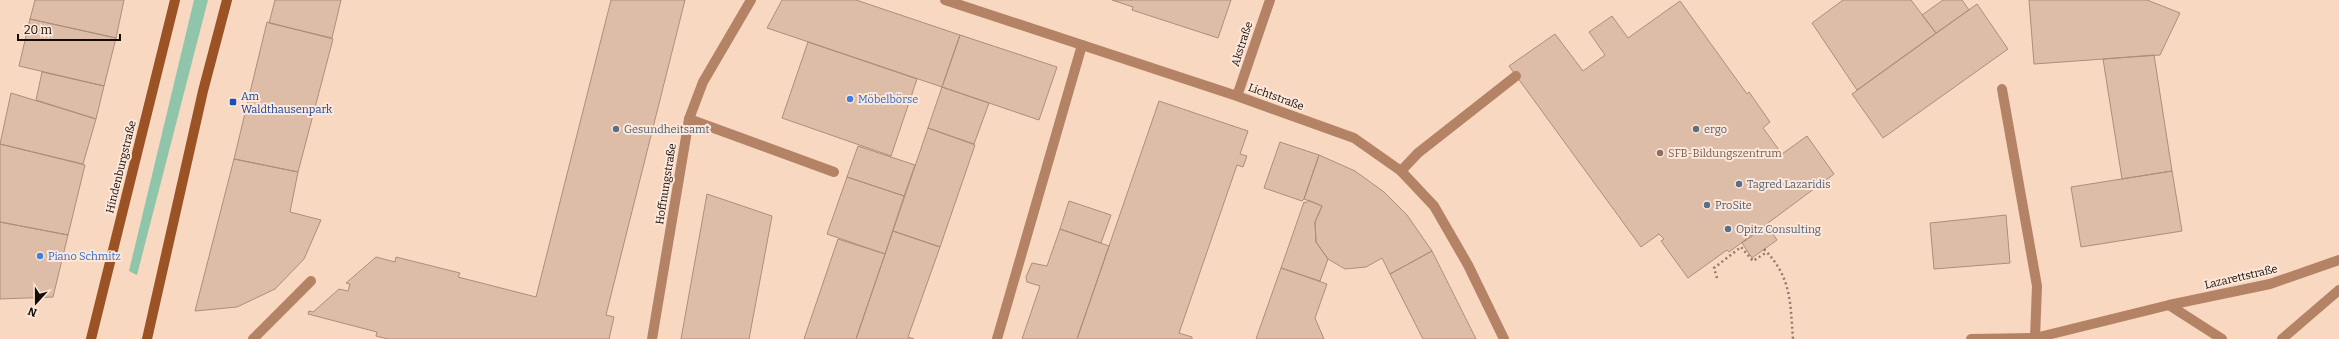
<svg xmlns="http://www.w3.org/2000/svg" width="2339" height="339" viewBox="0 0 2339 339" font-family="Bitter,serif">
  <rect width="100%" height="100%" fill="#f8d8c1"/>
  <!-- green -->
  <path fill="#8fc5aa" d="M194,0h14l-71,275 -8,-4z"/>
  <!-- building -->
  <path fill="#ddbda7" stroke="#ac8e79" d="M35,0h89l-8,38 -86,-19z
    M275,0h66l-9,38 -63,-15z
    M611,0h74l-79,315 8,2 -5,22h-221l-12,-3 1,-4 -69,-18 1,-3 4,1 26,-23 9,2 2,-7 -4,-1 30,-26 19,5 1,-5 64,16 -2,4 78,20z
    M782,0h74l104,35 -18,52 -175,-59z
    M1112,0h119l-13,38 -86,-28 1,-3z
    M1843,0h68l25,33 -79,57 -45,-67z
    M1943,0h19l7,10 -33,23 -14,-18z
    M2029,0h118l33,13 -20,42 -126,9z
    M1680,1l67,93 2,-2 21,30 -7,6 19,26 25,-18 27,38 -105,78 -2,-2 -39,28 -27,-37 3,-2 -5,-5 -18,13 -132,-181 46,-32 28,37 22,-16 -16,-23 23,-16 16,22z
    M1977,4l31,45 -125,89 -31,-44z
    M30,19l86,19 -12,48 -85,-20z
    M267,22l66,17 -35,133 -64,-13z
    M960,35l97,32 -18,53 -97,-33z
    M808,42l109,37 -26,77 -109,-38z
    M2154,55l18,116 -50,8 -19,-120z
    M42,72l62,14 -8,33 -60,-19z
    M942,87l47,16 -15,41 -46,-16z
    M11,93l85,26 -13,45 -83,-20z
    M1159,101l89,30 -8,23 7,2 -4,11 -6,-2 -58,168 13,4v2h-115z
    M928,128l47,17 -35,102 -47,-16z
    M1280,142l39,13 -15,44 -2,2 -38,-13z
    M0,144l85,21 -17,70 -68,-13z
    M858,146l57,19 -11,31 -57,-19z
    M1319,155l36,16 29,21 23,23 25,36 -42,23 -8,-16 -16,9 -21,2 -17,-10 -12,-17 -1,-20 7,-16 -18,-7z
    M234,159l64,13 -8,40 31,8 -17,39 -29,30 -38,18 -42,4z
    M2172,171l10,60 -101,16 -10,-60z
    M847,177l57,19 -19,58 -58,-20z
    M707,194l65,22 -23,123h-68z
    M1308,200l14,6 -7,16 1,20 12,17 -8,22 -39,-13 23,-66 2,1z
    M1069,201l42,14 -10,28 -41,-14z
    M2006,215l4,48 -76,6 -4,-46z
    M0,222l68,13 -15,62 -53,2z
    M1767,225l10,15 -25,18 -10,-15z
    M1060,229l49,17 -32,93h-55l18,-53 -13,-4 -1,-5 6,-14 15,3z
    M893,231l47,16 -32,90 6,2h-58z
    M838,239l47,15 -29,85h-52z
    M1432,251l44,88h-53l-33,-65z
    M1281,268l46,16 -12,34 9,21h-68z"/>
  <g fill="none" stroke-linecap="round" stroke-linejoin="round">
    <!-- path -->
    <path stroke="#907a6b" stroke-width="2.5" stroke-dasharray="2 3" stroke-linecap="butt" d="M1764,249c28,29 26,53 29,90
      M1717,278l-3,-10 27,-21 12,14 14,-9"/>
    <!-- service -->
    <path stroke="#b48265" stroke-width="10" d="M2002,89l35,197 -2,52
      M689,119l145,53
      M1401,171l17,-18 98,-77
      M253,339l58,-58
      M997,339l85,-294"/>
    <!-- minor -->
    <path stroke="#b48265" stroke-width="10" d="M945,0l292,96 117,42 47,33 33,35 34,59 36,74
      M1237,96l33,-96
      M2169,305l53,34
      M652,339l37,-220 14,-37 48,-82
      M1971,339l64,-1 134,-33 101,-21 69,-24
      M2282,339l57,-49"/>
    <!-- secondary -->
    <path stroke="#9b5224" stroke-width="10" d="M91,339l84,-339
      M147,339l56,-248 24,-91"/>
  </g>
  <!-- markers -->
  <g fill="#3f7fe0" stroke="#fce8da" stroke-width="1.5">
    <circle cx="850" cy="99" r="4"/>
    <circle cx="40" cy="256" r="4"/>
  </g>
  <rect fill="#1a4fb4" stroke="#fce8da" stroke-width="1.5" x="229" y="98" width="8" height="8" rx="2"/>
  <g fill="#5c6f8a" stroke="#fce8da" stroke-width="1.5">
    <circle cx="616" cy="129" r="4"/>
    <circle cx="1696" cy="129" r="4"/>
    <circle cx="1739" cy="184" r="4"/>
    <circle cx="1707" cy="205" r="4"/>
    <circle cx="1728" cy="229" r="4"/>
  </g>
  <circle fill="#8d6e63" stroke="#fce8da" stroke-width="1.5" cx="1660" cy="153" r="4"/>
  <g text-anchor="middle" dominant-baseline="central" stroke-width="4" stroke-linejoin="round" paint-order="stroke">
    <!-- street labels -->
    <g font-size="11" fill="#160b05" stroke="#fce8da">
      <text transform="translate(1242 44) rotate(-72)">Akstraße</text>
      <text transform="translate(1276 97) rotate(20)">Lichtstraße</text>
      <text transform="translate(121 167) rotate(-76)">Hindenburgstraße</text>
      <text transform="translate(666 184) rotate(-81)">Hoffnungstraße</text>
      <text transform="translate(2241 277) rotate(-13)">Lazarettstraße</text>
    </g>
    <!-- transit labels -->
    <g font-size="11" fill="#164399" stroke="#fce8da" text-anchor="start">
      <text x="241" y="96">Am<tspan x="241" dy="13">Waldthausenpark</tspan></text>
    </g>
    <!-- shop labels -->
    <g font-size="11" fill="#366cbe" stroke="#fce8da" text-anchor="start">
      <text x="858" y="99">Möbelbörse</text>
      <text x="48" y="256">Piano Schmitz</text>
    </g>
    <!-- service labels -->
    <g font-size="11" fill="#4e5e75" stroke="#fce8da" text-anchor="start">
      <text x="624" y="129">Gesundheitsamt</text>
      <text x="1704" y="129">ergo</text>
      <text x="1747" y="184">Tagred Lazaridis</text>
      <text x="1715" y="205">ProSite</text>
      <text x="1736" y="229">Opitz Consulting</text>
    </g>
    <!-- education labels -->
    <g font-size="11" fill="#785e54" stroke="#fce8da" text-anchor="start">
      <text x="1668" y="153">SFB-Bildungszentrum</text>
    </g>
  </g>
  <!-- north arrow -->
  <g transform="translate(36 303) rotate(201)" stroke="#fce8da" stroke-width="3" paint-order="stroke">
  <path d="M0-3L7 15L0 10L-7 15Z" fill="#160b05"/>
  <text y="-6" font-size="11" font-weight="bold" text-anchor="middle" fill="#160b05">N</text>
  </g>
  <!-- scale -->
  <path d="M18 34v6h102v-6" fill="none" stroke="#160b05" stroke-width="2"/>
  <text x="24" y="34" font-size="12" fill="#160b05" stroke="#fce8da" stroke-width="3" paint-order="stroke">20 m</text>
</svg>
